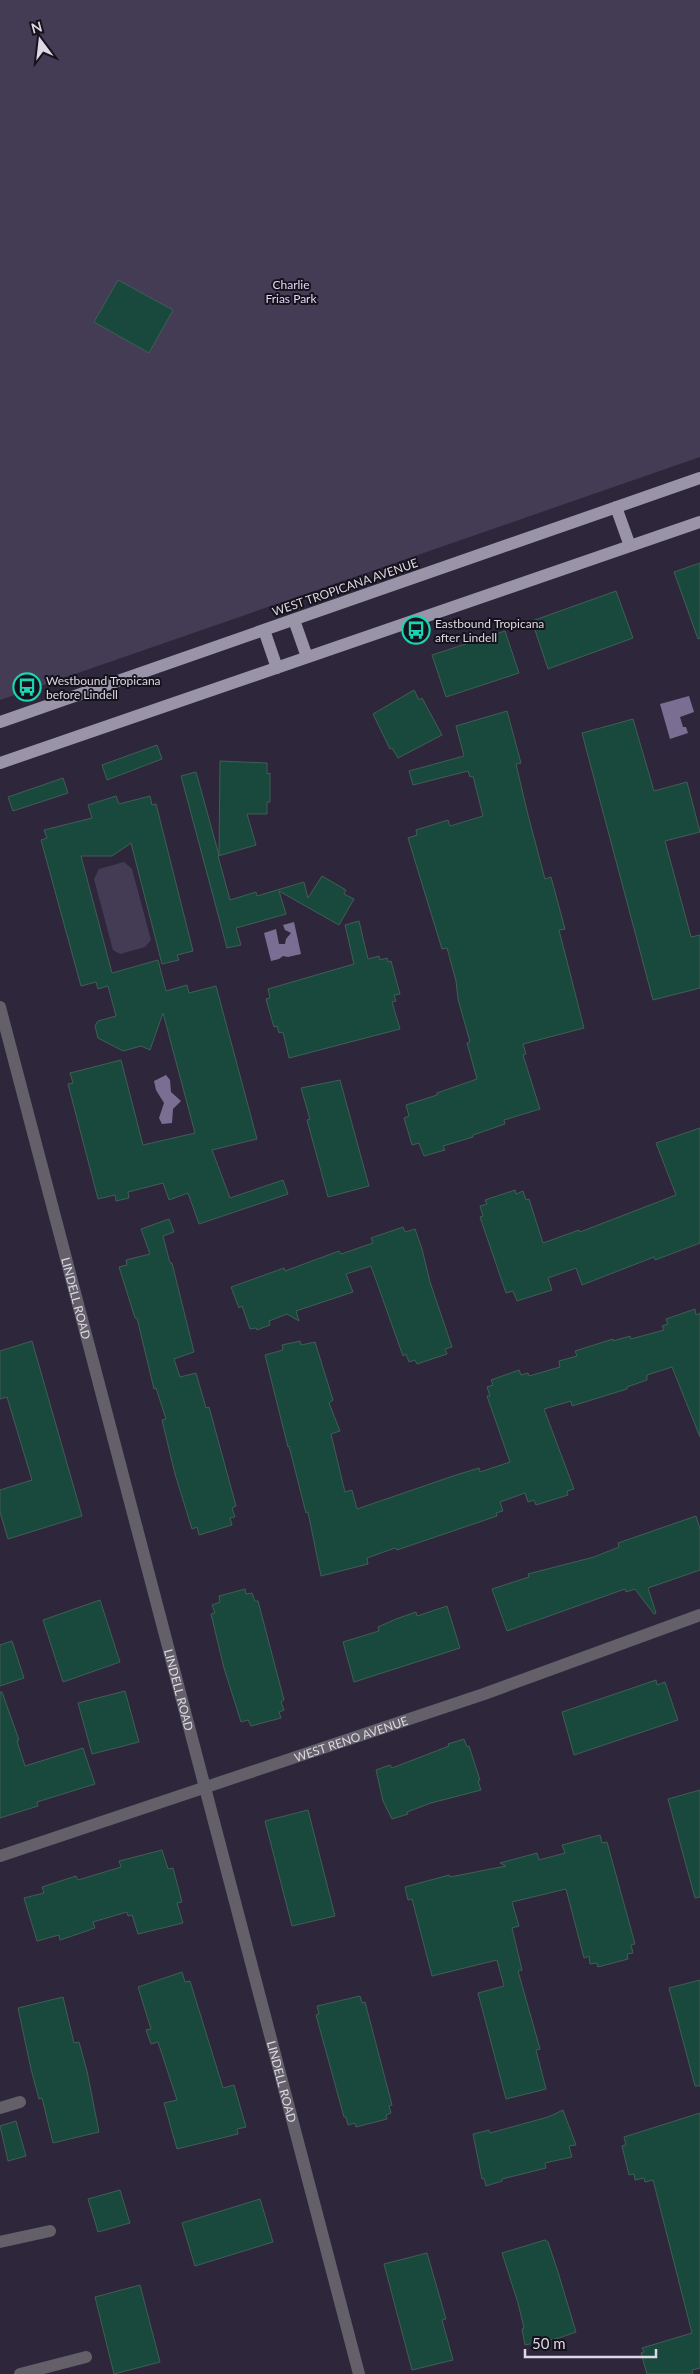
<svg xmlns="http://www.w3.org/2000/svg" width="700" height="2374" viewBox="0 0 700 2374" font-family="Lato,sans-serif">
  <rect width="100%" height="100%" fill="#2e273b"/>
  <!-- green -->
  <path fill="#443c55" d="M0,0h700v457l-700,243z
    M124,862l8,7 19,71 -6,7 -25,7 -7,-4 -19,-71 5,-10z"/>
  <!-- water -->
  <path fill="#7a6f92" d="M689,696l5,16 -14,5 3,10h3l2,6 -18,6 -10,-35z
    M294,922l7,32 -13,3 -5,-1 -4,3 -8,2 -7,-28 12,-4 3,15h6l1,-5 5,-6 -6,-3 -2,-5z
    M166,1075l4,5 1,12 10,9 -8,8 -1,14 -10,1 -3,-6 5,-15 -8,-13 -2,-9z"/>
  <!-- building -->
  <path fill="#19493d" stroke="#415d55" d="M118,280l55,30 -24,43 -55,-31z
    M700,563v75l-2,1 -24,-67z
    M616,591l17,47 -85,31 -16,-48z
    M505,631l14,42 -73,24 -14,-42z
    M414,690l5,10 3,-2 20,37 -44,23 -6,-10 -2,1 -17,-35z
    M507,711l14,52 -5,1 12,51 17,64 6,-2 14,52 -6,1 25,98 -61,16 3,10 -3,1 17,54 -36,11 1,4 -32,11v2l-30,9 2,4 -21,6 -5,-13 -7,2 -8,-27 5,-2 -3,-11 31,-10v-2l40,-14 -10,-36 3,-1 -12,-43 -2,-18 -9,-33 -5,1 -34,-111 9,-3 -1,-5 32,-10 2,6 33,-10 -10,-40 -3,1 -2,-6 -55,14 -4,-14 55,-15 -8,-30z
    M633,719l21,72 33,-9 13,50 -35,9 26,96 9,-2v53l-47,12 -71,-267z
    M157,745l5,14 -55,21 -5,-15z
    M220,761l47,2v11l3,-1v29h-3v12h-20l9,31 -38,11 12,44 26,-8 1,4 47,-14 4,16 14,-22 24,14 -2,4 10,5 -15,26 -60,-34 7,23 -50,14 5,17 -14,3 -46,-172 15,-4 23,83z
    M63,778l5,15 -55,18 -5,-14z
    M116,796l3,8 31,-8 2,9 4,-1 37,147 -16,4 2,5 -17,4 -31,-121 -19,13h-31l31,117 46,-13 8,31 21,-6 2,8 27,-7 41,153 -45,11 18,48 53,-18 5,14 -89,30 -11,-31 -19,7 -6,-17 -35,9 1,6 -13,3 -1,-6 -17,4 -30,-115 5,-1 -3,-10 51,-13 22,85 52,-12 -32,-120 -13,37 -9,-4 -18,5 -25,-13 -3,-12 3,-5 18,-5 -8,-30 -10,3 -2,-7 -15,4 -40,-146 6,-2 -3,-8 48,-12 -4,-13z
    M359,921l9,38 11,-3 1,4 7,-2 1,4 3,-1 9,33 -6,1 2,6 -4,1 8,27 -111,29 -6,-26 -4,1 -2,-7 -3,1 -8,-28 4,-1 -2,-9 86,-25 -9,-39z
    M340,1080l29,106 -41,11 -21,-77 3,-1 -9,-31z
    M700,1128v115l-45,17 -1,-3 -72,28 -6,-17 -28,10 4,12 -35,11 -4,-10 -7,2 -26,-76 3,-1 -3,-10 7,-2 -2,-4 30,-10 1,4 7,-3 3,9 3,-1 14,44 36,-13 1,2 96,-37 -20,-52z
    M169,1219l5,13 -11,4 7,27h2l22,89 -20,7 6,18 16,-4 10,35 3,-1 27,99 -4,2 3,9 -5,1 2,7 -33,10 -2,-8 -5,2 -17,-55 -13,-54 4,-1 -10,-31 -2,1 -17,-71h-2l-16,-51 8,-2 -1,-5 24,-6 -9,-25z
    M403,1227l2,5 10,-3 7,20 8,33 22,65 -7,2 2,5 -30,10 -2,-4 -6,2 -3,-8 -3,2 -32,-90 -25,8 7,18 -57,19 3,10 -12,-7 -18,7 1,4 -13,5 -1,-2 -6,1 -8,-23 -3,2 -8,-21 53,-19 1,3 54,-20 2,3 32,-11 -2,-5z
    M695,1309l1,6 4,-2v124l-28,-70 -25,8v5l-20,7v2l-55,17 -1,-5 -27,8 30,80 -7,2 1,4 -32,10 -2,-5 -6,2 -3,-9 -25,9 3,9 -7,2 1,3 -100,34 -2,-2 -28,10 1,6 -47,12 -13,-64 -2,1 -17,-67 -1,1 -23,-92 18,-5 -1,-5 18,-4 1,4 14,-3 18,58 -4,3 11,28 -9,3 14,58 7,-2 5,19 99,-34 23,-7 1,4 30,-10 -23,-66h3l-3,-9 6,-2 -2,-5 28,-10 2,5 7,-2 1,3 31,-9 -1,-6 18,-5 -2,-5 38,-12v2l17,-5 1,3 33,-9 -2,-4 6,-2 -2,-5z
    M32,1341l50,175 -74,23 -8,-27v-22l32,-10 -25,-83 -7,2v-48z
    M696,1516l4,13v41l-52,18 8,25 -2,1 -19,-25 -9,3 -1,-3 -118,42 -15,-42 37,-12 -1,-3 66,-17 25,-10 -1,-4z
    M245,1589l1,5 6,-1 3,8h3l26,99 -3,2 3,8 -5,2 2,6 -30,8 -3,-6 -7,2 -17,-54 -13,-54 4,-1 -3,-8 8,-3 -1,-6z
    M100,1600l20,62 -57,20 -20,-62z
    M447,1606l13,42 -106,34 -11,-40 36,-11 -1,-4 18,-8 20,-7 1,4z
    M12,1641l12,37 -24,8v-41z
    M656,1680l1,5 8,-3 13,38 -104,35 -12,-43z
    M125,1691l14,51 -47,12 -14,-51z
    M0,1692h2l17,48 -2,1 8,25 58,-18 12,36 -58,18 1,4 -38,12z
    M464,1739l3,8 2,-1 11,34 -2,1 3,9 -50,13 -24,9 1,2 -16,5 -9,-18 -7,-31 14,-5 2,3 57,-22 -1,-2z
    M700,1790v107l-5,1 -27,-99z
    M308,1810l27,106 -43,10 -27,-105z
    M600,1835l2,8 5,-1 28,102 -4,1 2,8 -6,1 1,5 -30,8 -1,-4 -7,1 -1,-8 -5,2 -18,-69 -54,13 7,24 -7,2 10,42 -4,1 22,78 -4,1 10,39 -40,10 -28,-106 26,-7 -7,-26 -65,16 -20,-77 -4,1 -3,-13 44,-12 1,2 56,-11 -6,-3 37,-10 2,7 26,-7 -3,-8z
    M162,1850l6,19 5,-1 9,34 -5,1 6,20 -45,11 -6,-19 -4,1 -1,-4 -34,10 2,6 -17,6 -18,6 -1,-5 -22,6 -13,-43 20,-5 -2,-6 34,-11 2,4 43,-13 -2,-6z
    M182,1972l3,10 5,-1 33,107 11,-3 12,42 -9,2 1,5 -61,15 -13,-46 13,-3 -19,-58 -7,2 -5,-14 5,-1 -13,-42z
    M700,1980v106h-5l-26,-98z
    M360,1996l2,7 3,-1 27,103 -3,1 2,7 -5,2 1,4 -31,8 -1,-4 -7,2 -2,-8h-2l-28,-102 3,-1 -2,-8z
    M63,1997l11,46 5,-1 8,29 12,61 -46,11 -11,-45 -3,1 -8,-30 -13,-61z
    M563,2110l13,35 -7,1 3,11 -27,6 1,5 -44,11v2l-16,5 -2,-8 -2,1 -9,-45 16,-4 1,3 58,-16z
    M700,2113v255l-8,2 1,4h-46l-6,-21 3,-1 -2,-4 50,-15 -39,-153 -8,2 -1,-4 -9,2 -1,-6 -5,1 -7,-29 4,-1 -2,-8z
    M16,2121l10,35 -18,5 -8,-35z
    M120,2190l10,33 -32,9 -10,-33z
    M260,2199l13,43 -78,24 -13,-43z
    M545,2240l3,2 10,30 18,60 -17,6 -34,7 -3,-16 2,-1 -6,-25 -16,-50z
    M427,2253l19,66 -4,1 11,40 -41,10 -28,-106z
    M140,2285l20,77 -46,12 -19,-77z"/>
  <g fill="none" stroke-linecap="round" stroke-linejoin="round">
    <!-- minor -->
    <g stroke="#63606a" stroke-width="12">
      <path id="s1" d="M0,1007l359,1367"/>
      <path id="s2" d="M0,1856l484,-162 216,-79"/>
      <path d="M0,2108l20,-6"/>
      <path d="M0,2242l50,-11"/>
      <path d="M20,2374l66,-17"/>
    </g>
    <!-- major -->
    <path stroke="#9a94a8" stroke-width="12" d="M616,507l14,39
      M294,620l13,37
      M264,630l13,38
      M0,722l700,-244
      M0,763l700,-241"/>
  </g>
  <!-- icons -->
  <defs>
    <g id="bus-ring" transform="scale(1.4375)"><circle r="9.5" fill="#15121b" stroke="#1ad5b2" stroke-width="1.5"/><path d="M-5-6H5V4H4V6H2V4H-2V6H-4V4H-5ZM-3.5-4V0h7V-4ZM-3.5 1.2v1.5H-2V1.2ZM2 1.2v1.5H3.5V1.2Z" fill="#1ad5b2"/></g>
  </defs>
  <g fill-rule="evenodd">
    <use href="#bus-ring" x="416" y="630"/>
    <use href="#bus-ring" x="27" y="687"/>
  </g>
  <g text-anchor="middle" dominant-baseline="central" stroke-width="4" stroke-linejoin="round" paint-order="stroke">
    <!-- park labels -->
    <g font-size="12" fill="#e0d4f9" stroke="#15121b">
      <text x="291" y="284">Charlie<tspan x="291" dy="14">Frias Park</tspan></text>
    </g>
    <!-- street labels -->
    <g font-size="12" fill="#dcd8e5" stroke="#15121b">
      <text transform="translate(345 587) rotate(-19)">WEST TROPICANA AVENUE</text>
      <text stroke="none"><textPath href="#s1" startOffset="301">LINDELL ROAD</textPath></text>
      <text stroke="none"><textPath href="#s1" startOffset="706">LINDELL ROAD</textPath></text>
      <text stroke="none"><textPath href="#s2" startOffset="370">WEST RENO AVENUE</textPath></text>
      <text stroke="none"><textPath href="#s1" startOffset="1111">LINDELL ROAD</textPath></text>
    </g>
    <!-- poi labels -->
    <g font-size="12" fill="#dcd8e5" stroke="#15121b" text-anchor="start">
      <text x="435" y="623">Eastbound Tropicana<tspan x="435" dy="14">after Lindell</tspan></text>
      <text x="46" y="680">Westbound Tropicana<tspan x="46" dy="14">before Lindell</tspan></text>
    </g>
  </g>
  <!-- north arrow -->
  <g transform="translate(40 40) rotate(345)" stroke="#15121b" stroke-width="4" paint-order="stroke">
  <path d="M0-4L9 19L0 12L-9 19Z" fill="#dcd8e5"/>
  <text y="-8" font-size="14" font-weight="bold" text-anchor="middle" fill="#dcd8e5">N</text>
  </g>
  <!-- scale -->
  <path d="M525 2349v8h131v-8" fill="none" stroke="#dcd8e5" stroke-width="2.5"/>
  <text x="532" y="2349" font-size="15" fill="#dcd8e5" stroke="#15121b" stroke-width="4" paint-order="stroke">50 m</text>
</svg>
